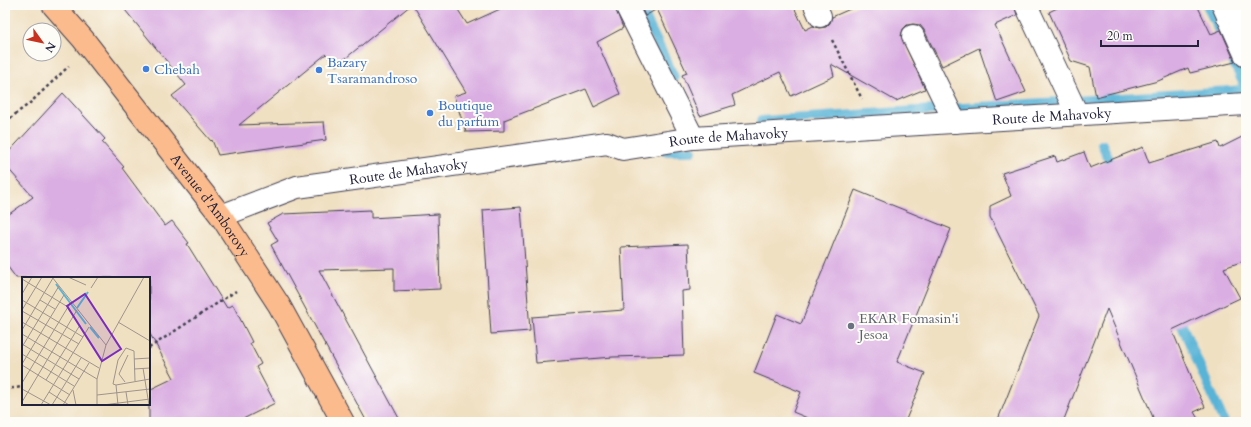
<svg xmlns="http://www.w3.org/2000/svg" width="1251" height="427" viewBox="0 0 1251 427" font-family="Cardo,serif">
  <rect width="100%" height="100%" fill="#fdfcf7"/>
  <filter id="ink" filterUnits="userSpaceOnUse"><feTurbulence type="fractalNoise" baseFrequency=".025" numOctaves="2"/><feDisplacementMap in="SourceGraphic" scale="8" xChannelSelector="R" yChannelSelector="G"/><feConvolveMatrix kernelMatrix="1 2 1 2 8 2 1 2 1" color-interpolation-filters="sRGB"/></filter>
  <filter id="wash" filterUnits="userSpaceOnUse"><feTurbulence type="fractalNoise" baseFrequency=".012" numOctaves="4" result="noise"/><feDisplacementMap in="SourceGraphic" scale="16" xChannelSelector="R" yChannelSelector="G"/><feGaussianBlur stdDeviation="0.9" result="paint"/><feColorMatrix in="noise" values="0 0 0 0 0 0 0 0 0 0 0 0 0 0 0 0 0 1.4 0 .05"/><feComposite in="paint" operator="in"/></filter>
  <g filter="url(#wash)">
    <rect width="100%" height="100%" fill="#f0e0c2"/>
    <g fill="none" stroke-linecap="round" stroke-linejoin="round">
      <!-- stream -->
      <path stroke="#59b4d7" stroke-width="10" d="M639,5l35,72
        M1207,5l39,84
        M761,121l485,-31
        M1102,144l13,29
        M666,151h26
        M1177,314l47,108"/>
    </g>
    <g id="blocks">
      <!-- building -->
      <path fill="#daaee2" d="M121,5h290l-75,61 -10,-12 -87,71 85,-3 2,18 -108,15 -6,-15 -1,1 -39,-45 14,-11z
        M413,5h42l12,19 42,-19h105l9,23 -26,14 23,52 -26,13 -8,-18 -82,31v11l-38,1 -12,-36 12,-4z
        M640,5h153l12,25 8,-4 6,2 7,-1 4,-4 2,-6 27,-12h155l3,10 -22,10 31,67 -29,10 -18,-54 -37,18 -18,-36 -4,-5 -7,-1 -6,1 -4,4 -2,7 24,53 -29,12 -65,-37 3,12 -43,20 -11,-24 -48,23 3,10 -35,11 -18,-41 5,-2 -30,-64 -12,7z
        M1063,5h134l14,29 10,-4 14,32 -45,11 -2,-5 -30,13 -62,16 -6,-30 -19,-6 -22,-49z
        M63,93l42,46 -3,3 22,25 -2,1 43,58 7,-5 17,22 -2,1 40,64 6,-3 19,37 -2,1 11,21 -5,3 19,36 -38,19h-88v-32l25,-12 -25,-46v-54h-133l-11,-15v-46l28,-20 -28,-32v-9z
        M1246,135v125l-22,8 16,30 -68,32 20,48h-1l14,29 -11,5 6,10h-45l-48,-113 -44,113h-66l42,-106 -49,-99v-11l21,-10 -9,-23 53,-17 2,6 27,-10 6,16 53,-21 6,16 69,-21 2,6z
        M855,190l96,39 -54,133 28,11 -20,49h-88l-24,-10 8,-20 -47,-19 23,-59 24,10z
        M521,207l9,124 -39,3 -8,-124z
        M371,210v8l67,-4 2,75 -46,2v-23l-75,2 82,152h-34l-96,-177 7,-4 -11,-18 16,-9z
        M688,244l2,46 -8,1 2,64 -71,2 -77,6 -4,-46 92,-7 -3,-63z"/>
    </g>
  </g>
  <g filter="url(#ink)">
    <use href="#blocks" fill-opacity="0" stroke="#413e4f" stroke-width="1"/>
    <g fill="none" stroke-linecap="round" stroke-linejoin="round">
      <!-- minor casing -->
      <g stroke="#413e4f" stroke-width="24">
        <g id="minor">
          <path d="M626,5l67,133"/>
          <path d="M815,5l5,11"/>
          <path d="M1026,5l51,109"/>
          <path d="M1223,5l23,51"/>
          <path d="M1228,17l18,-9"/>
          <path d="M913,36l42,86"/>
          <path id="s1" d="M221,216l76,-29 310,-44 16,6 70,-11 553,-34"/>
        </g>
      </g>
      <!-- major casing -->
      <g stroke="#413e4f" stroke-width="24">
        <g id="major">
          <path id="s2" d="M53,5l30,34 138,177 58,89 64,117"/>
        </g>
      </g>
      <!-- path -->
      <path stroke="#413e4f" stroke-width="2.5" stroke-dasharray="3 3" stroke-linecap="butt" d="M832,40l30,59
        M5,122l25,-19 39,-37
        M149,348l87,-57
        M5,389l18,-2"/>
      <!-- minor -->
      <use href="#minor" stroke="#fff" stroke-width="22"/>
      <!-- major -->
      <use href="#major" stroke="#fbbb8d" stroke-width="22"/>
    </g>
  </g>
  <!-- markers -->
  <g fill="#3f7fe0" stroke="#fdfcf7" stroke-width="1.5">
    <circle cx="146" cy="69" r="4"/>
    <circle cx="319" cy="70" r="4"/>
    <circle cx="430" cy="113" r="4"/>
  </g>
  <circle fill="#6b7280" stroke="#fdfcf7" stroke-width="1.5" cx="851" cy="326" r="4"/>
  <g text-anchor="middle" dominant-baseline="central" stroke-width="4" stroke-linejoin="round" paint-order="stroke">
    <!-- shop labels -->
    <g font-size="14" fill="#366cbe" stroke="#fdfcf7" text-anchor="start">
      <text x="327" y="62">Bazary<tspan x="327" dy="16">Tsaramandroso</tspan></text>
      <text x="154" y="69">Chebah</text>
      <text x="438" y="105">Boutique<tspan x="438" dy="16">du parfum</tspan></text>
    </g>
    <!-- street labels -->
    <g font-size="14" fill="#22223b" stroke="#fdfcf7">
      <text stroke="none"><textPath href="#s1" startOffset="842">Route de Mahavoky</textPath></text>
      <text stroke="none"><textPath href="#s1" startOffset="518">Route de Mahavoky</textPath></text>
      <text stroke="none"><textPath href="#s1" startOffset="194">Route de Mahavoky</textPath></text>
      <text stroke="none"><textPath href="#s2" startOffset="255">Avenue d'Amborovy</textPath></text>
    </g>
    <!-- worship labels -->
    <g font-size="14" fill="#5b616d" stroke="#fdfcf7" text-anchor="start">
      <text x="859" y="318">EKAR Fomasin'i<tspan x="859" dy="16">Jesoa</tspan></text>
    </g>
  </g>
  <!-- overview -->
  <g transform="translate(22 277)">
    <rect width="128" height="128" fill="#f0e0c2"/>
    <path fill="none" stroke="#59b4d7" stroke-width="2" d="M34,7l30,40M55,31l11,-16M68,50l9,11"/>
    <path fill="none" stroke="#9e948c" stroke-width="1" d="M30,0l54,68M46,0l18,8M0,2l46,28M69,11l7,-11M0,17l10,-17M0,23l61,37M18,23l15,9M0,33l20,-33M0,34l57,33M0,45l77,46M96,45l32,19M0,53l31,-52M0,57l75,45M0,67l57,35M0,70l37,-61M0,77l52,32M112,82l16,-1M0,87l42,-69M0,88l48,30M121,91l6,37M112,92l16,-1M24,103l34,-55M113,104l-1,-30 -8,-3 -8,12 -5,24 3,1 34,-6M103,105l-6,-8 9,-19M0,106l49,-81M94,108l2,20M0,112l29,16M51,113l3,15M27,115l20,13M104,115l2,13M75,118l53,-6M0,125l55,-92M19,128l48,-78M30,128l29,-47M41,128l26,-42M75,128v-26l9,-34 38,-68M81,128l47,-6"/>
    <path fill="#7b2cbf" fill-opacity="0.15" stroke="#7b2cbf" stroke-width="2" d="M63,17l36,55 -19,12 -35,-55z"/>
    <rect width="128" height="128" fill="none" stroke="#22223b" stroke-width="2"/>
  </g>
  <!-- margin -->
  <rect width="1251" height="427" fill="none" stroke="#fdfcf7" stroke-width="20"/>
  <!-- north arrow -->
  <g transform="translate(42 42) rotate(123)"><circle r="19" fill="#fdfcf7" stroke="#a5a5ac"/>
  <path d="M0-3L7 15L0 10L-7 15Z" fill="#c8321e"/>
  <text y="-6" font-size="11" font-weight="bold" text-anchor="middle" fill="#22223b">N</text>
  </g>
  <!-- scale -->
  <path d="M1101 40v6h97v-6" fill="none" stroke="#22223b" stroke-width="2"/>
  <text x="1107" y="40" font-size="12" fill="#22223b" stroke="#fdfcf7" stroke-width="3" paint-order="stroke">20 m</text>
</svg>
